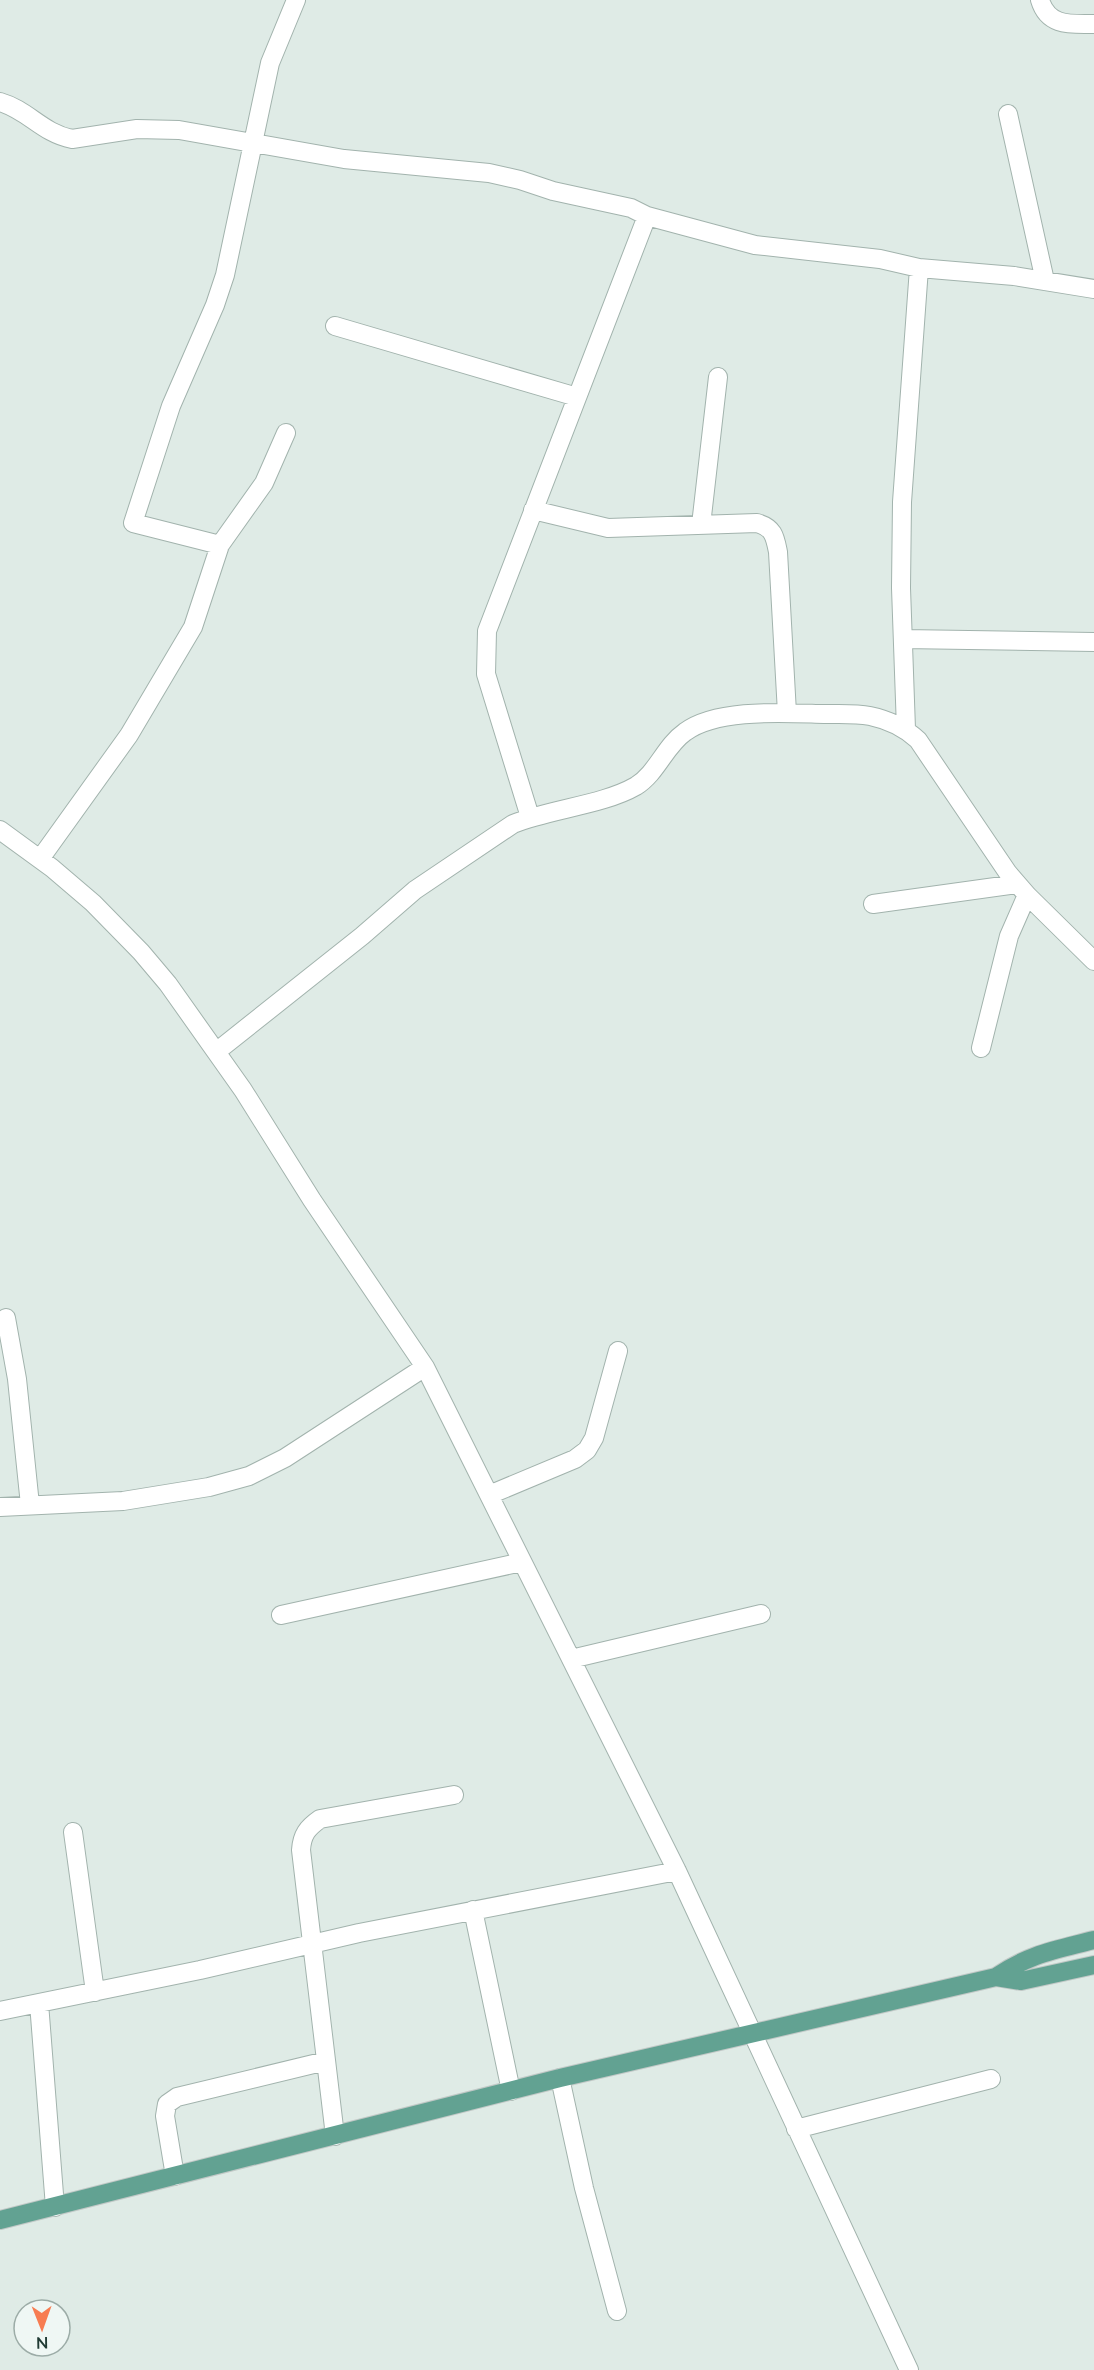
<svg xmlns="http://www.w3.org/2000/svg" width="1094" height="2370" viewBox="0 0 1094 2370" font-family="Lato,sans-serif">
  <rect width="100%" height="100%" fill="#dfebe6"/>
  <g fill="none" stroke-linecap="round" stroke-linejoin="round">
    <!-- minor casing -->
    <g stroke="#a2b3ad" stroke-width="20">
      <path id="minor" d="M1040,0c8,27 31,24 54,24
        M0,102c28,8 42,31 72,37l65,-10 42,1 165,29 145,14 31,7 33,11 78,17 16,8 108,29 125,14 39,9 95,8 80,13
        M1008,114l37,167
        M335,326l242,71
        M533,510l75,18 149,-5c17,5 18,14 21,29l9,161
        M701,525l17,-148
        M220,545l-87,-22 38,-117 44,-101 10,-30 45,-212 26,-63
        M903,639l191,3
        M906,729l-5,-141 1,-86 17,-234
        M530,817l-44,-143 1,-43 160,-415
        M0,830l52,38 41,35 48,49 27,32 75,106 69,110 113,167 252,504 232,499
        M40,859l89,-124 64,-108 27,-82 44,-62 22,-50
        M873,904l144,-20
        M981,1048l28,-112 18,-41
        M216,1052l146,-116 53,-46 98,-66c37,-15 90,-19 123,-38 21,-13 29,-40 49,-54 32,-24 100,-19 139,-18 15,0 31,-1 46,2 19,4 34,11 48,24l90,133 19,22 67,66
        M6,1318l11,61 13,126
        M489,1495l86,-36 12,-9 7,-12 24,-87
        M0,1507l123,-6 86,-14 40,-11 36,-18 140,-91
        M281,1615l241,-53
        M571,1659l190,-45
        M73,1832l22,160
        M473,1910l38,181
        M39,2003l16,204
        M0,2011l200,-41 159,-37 318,-62
        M560,2078l24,110 33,123
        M796,2129l195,-50
        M335,2136l-34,-286c1,-15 6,-22 19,-31l134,-24
        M175,2176l-10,-60 2,-12 10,-7 149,-36"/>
    </g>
    <!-- major casing -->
    <g stroke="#c1c8c6" stroke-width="20">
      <path id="major" d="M996,1977c33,-23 60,-27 98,-37
        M0,2220l560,-142 436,-101 25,4 73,-16"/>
    </g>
    <!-- minor -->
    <use href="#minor" stroke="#fff" stroke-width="18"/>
    <!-- major -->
    <use href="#major" stroke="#62a292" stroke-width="18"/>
  </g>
  <!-- north arrow -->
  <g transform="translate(42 2328) rotate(179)"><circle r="28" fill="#eff7f4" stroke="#9caca7" stroke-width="1.5"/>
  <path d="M0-4.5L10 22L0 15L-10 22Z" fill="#f77c51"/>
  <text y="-9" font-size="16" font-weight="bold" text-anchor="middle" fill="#203b34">N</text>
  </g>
</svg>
